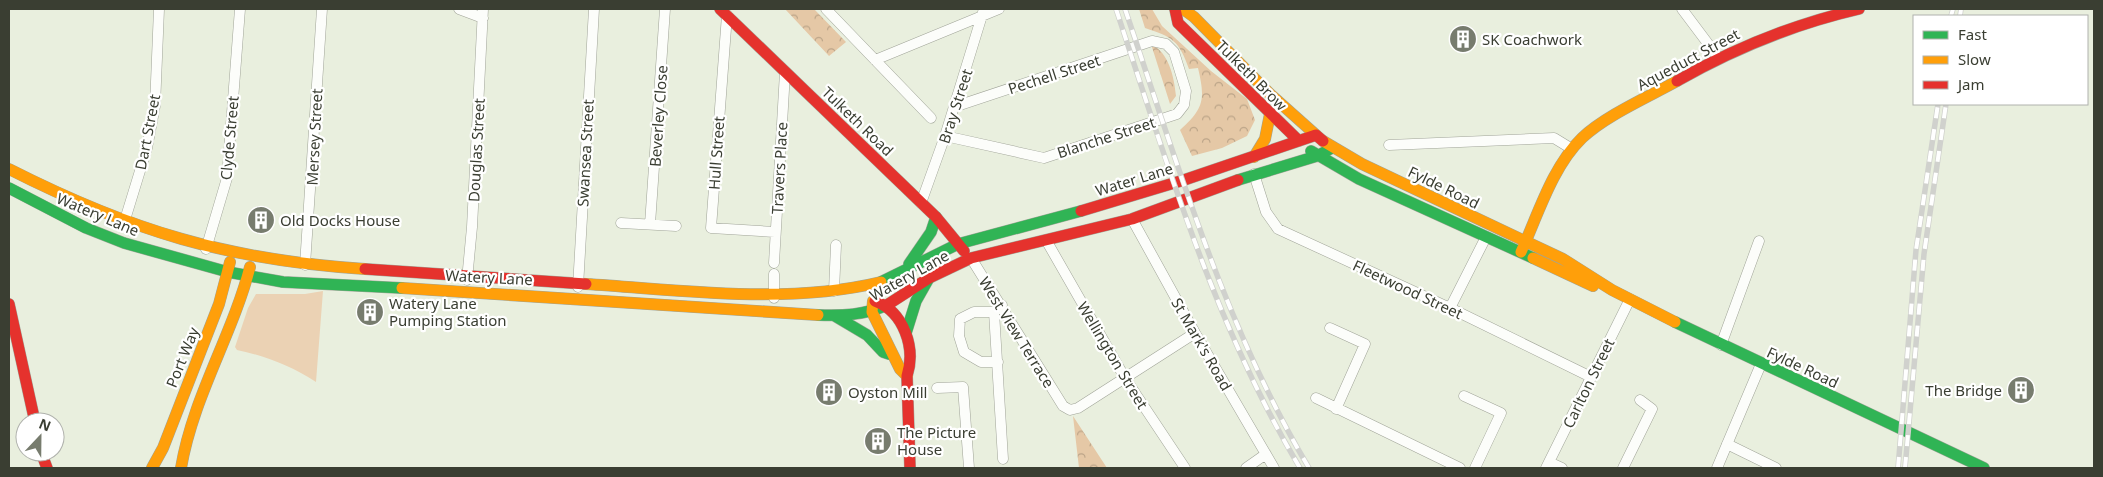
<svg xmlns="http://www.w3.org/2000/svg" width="2103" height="477" viewBox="0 0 2103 477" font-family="'Noto Sans',sans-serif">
  <defs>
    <pattern id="forest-crowns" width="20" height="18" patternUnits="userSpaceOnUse" patternTransform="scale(1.25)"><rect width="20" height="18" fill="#e5c8a6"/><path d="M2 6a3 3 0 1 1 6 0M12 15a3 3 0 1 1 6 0" fill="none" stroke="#bba488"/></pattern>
  </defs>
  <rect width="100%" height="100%" fill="#e9efde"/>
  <!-- forest -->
  <path fill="url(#forest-crowns)" d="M785,9h29l32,33 -17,14z
    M1139,9h13l10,17 49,45 36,28 8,21 -8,16 -25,12 -30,8 -12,-26c25,-22 25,-32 18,-62l-9,1c-10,-28 -16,-32 -44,-41z
    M1151,44c18,9 23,32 25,52l-6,8z
    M1073,416l34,52h-28z"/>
  <!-- green -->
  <path fill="#ebd2b4" d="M323,291l-7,91c-25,-16 -50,-26 -79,-32l-2,-3 13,-39 8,-14h49z"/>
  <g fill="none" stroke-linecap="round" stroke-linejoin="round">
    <!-- street casing -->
    <g stroke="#a0a498" stroke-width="11">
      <path id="street" d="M459,9l24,9
        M826,9l105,109
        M1682,9l36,48
        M727,15l-16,213 64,4
        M875,60l124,-51
        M945,136l99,22 133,-44 7,-9 2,-14 -12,-39 -8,-8 -14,-3 -198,66
        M1389,145l165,-7 18,11
        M1254,174l12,38 12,17 172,79 141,69
        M921,203l24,-67 39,-127
        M1132,219l63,114 79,135
        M124,223l23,-75 8,-42 4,-97
        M621,223l55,3
        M650,224l15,-215
        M1046,240l79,138 60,90
        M206,249l21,-71 13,-169
        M971,258l92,148 7,4 8,-2 117,-75
        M774,263l11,-191
        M305,265l17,-256
        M774,274v24
        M467,280l5,-53 11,-218
        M578,287l16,-278
        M834,291l2,-46
        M1002,305l-8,7 9,147
        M1450,308l36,-71
        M994,312h-20l-14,7 -1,17 5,16 17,10h17
        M1330,328l35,16 -29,65
        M1721,345l38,-104
        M937,388l26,-1 6,81
        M1464,396l37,17 -26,55
        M1316,398l144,70
        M1727,444l49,24
        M1549,462l13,6
        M1246,468l20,-14
        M1546,468l84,-169
        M1623,468l29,-59 -12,-9
        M1717,468l44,-104"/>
    </g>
    <!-- fast casing -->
    <g stroke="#a0a498" stroke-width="12">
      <path id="fast" d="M1311,151l48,28 174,79
        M1238,180l79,-24 15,-8
        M9,188l77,40 38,15 104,29 55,10 119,6
        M909,264l22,-32 5,-15
        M881,282l77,-38 123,-33
        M818,315c24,1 47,0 69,-10
        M835,316l32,19 16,17 6,2
        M1675,322l309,146
        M906,333l10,-32 13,-23"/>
    </g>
    <!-- slow casing -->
    <g stroke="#a0a498" stroke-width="12">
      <path id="slow" d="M1183,9l11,8 76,77 46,41
        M1323,141l39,23 201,95 49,31 63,32
        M1254,157l11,-18 5,-25
        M9,169c122,62 219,91 356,100
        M1521,252c17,-37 31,-85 61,-114 23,-22 66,-41 95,-57
        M1533,258l60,28
        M586,284c97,6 199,21 295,-2
        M402,288l416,27
        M873,301l-1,11 28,57 7,7
        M152,468l11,-20 56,-144 11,-42
        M181,468c12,-71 51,-132 69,-201"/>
    </g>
    <!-- jam casing -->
    <g stroke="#a0a498" stroke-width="12">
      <path id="jam" d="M720,9l216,208 28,34
        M1175,9l3,14 121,118
        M1677,81c58,-33 117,-57 182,-72
        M1081,211l103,-31 132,-45 7,6
        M365,269l221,15
        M875,301c29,11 41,47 32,75l3,92
        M9,304l26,118
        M887,305l42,-27 42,-20 161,-39 106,-39
        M41,452l6,16"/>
    </g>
    <!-- street -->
    <use href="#street" stroke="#fcfdfa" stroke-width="10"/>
    <!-- fast -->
    <use href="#fast" stroke="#30b455" stroke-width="11"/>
    <!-- slow -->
    <use href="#slow" stroke="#ff9f0a" stroke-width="11"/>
    <!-- jam -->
    <use href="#jam" stroke="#e5322d" stroke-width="11"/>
    <!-- rail casing -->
    <g stroke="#d0d1cd" stroke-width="5.5">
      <path id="rail" d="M1116,9c52,157 99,317 184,459
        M1125,9c53,156 99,316 184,459
        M1951,16l2,-7
        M1960,16l1,-7
        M1898,468l18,-218 22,-146
        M1905,468l19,-214 22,-150"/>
    </g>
    <!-- rail -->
    <use href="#rail" stroke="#fff" stroke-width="4" stroke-dasharray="11" stroke-linecap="butt"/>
  </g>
  <!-- icons -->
  <defs>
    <g id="building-disc" transform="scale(1.4375)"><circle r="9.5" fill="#777c6e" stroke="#fff"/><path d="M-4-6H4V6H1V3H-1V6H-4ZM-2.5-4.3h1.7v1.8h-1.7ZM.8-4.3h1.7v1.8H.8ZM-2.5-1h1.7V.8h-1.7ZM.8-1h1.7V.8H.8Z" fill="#fff"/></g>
  </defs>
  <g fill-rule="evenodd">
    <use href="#building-disc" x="1463" y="39"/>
    <use href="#building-disc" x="261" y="220"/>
    <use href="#building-disc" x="370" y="312"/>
    <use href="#building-disc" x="2021" y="390"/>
    <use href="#building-disc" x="829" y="392"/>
    <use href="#building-disc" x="878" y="441"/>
  </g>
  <g text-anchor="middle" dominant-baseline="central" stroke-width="4.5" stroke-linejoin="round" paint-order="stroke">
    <!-- poi labels -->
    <g font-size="15" fill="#3a3e32" stroke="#fff" text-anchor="start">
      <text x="1482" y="39">SK Coachwork</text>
      <text x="280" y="220">Old Docks House</text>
      <text x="389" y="303">Watery Lane<tspan x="389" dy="17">Pumping Station</tspan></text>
      <text x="2002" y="390" text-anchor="end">The Bridge</text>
      <text x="848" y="392">Oyston Mill</text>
      <text x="897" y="432">The Picture<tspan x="897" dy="17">House</tspan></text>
    </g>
    <!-- street labels -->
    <g font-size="15" fill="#3a3e32" stroke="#fff">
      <text transform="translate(1688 59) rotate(-28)">Aqueduct Street</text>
      <text transform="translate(1054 74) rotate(-18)">Pechell Street</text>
      <text transform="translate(1252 75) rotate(45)">Tulketh Brow</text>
      <text transform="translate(955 106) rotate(-72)">Bray Street</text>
      <text transform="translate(658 116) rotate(-86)">Beverley Close</text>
      <text transform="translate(858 121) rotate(44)">Tulketh Road</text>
      <text transform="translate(147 132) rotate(-79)">Dart Street</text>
      <text transform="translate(314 137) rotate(-87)">Mersey Street</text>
      <text transform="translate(1106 137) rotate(-18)">Blanche Street</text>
      <text transform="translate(229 138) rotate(-85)">Clyde Street</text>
      <text transform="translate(476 150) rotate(-87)">Douglas Street</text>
      <text transform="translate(585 153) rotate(-87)">Swansea Street</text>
      <text transform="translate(716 153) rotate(-86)">Hull Street</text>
      <text transform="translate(779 168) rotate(-87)">Travers Place</text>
      <text transform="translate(1134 179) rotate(-17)">Water Lane</text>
      <text transform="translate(1444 187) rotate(26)">Fylde Road</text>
      <text transform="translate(98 214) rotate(23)">Watery Lane</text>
      <text transform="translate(909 275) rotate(-29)">Watery Lane</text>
      <text transform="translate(489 277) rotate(3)">Watery Lane</text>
      <text transform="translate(1408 289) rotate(25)">Fleetwood Street</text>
      <text transform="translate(1017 332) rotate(58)">West View Terrace</text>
      <text transform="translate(1202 344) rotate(60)">St Mark's Road</text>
      <text transform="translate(1113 355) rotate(59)">Wellington Street</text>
      <text transform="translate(182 357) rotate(-68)">Port Way</text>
      <text transform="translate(1803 367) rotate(25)">Fylde Road</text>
      <text transform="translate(1588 383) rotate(-64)">Carlton Street</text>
    </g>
  </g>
  <!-- border -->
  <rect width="2103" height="477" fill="none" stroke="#3a3e32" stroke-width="20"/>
  <!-- legend -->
  <rect x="1913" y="15" width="175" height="90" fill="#ffffff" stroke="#b0b2ad"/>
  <rect x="1923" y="31" width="25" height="8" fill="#30b455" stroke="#b0b2ad"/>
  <text x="1958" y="40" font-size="15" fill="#3a3e32">Fast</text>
  <rect x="1923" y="56" width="25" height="8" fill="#ff9f0a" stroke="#b0b2ad"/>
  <text x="1958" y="65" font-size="15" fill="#3a3e32">Slow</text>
  <rect x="1923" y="81" width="25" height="8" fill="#e5322d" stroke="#b0b2ad"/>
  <text x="1958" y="90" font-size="15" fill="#3a3e32">Jam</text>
  <!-- north arrow -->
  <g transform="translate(40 437) rotate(22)"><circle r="24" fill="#ffffff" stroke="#b0b2ad"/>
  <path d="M0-4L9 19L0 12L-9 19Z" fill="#777c6e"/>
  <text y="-8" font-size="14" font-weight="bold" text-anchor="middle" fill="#3a3e32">N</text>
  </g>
</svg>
